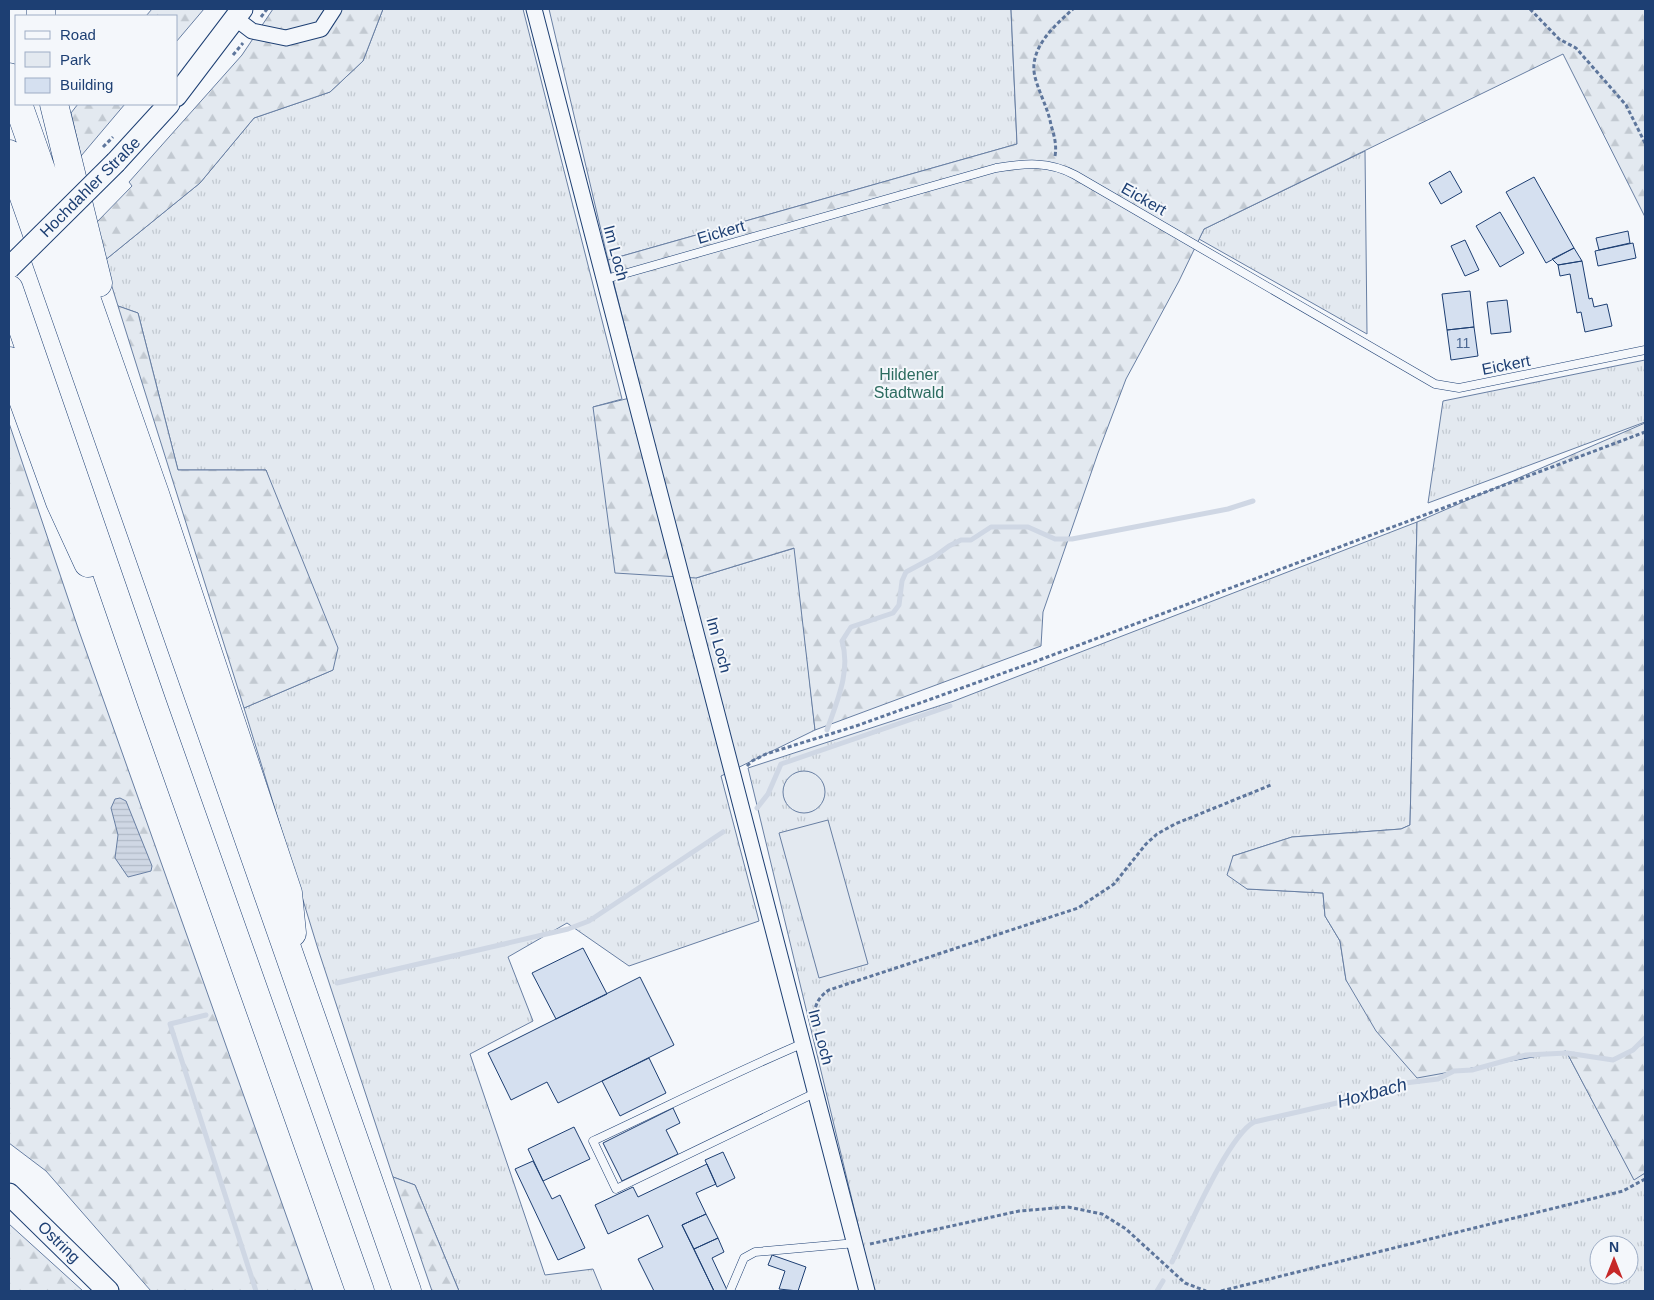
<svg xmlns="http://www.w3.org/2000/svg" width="1654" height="1300" viewBox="0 0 1654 1300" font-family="Arial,sans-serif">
  <defs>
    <pattern id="grass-tufts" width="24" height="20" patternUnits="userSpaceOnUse" patternTransform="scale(1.25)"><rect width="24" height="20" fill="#e3e9f0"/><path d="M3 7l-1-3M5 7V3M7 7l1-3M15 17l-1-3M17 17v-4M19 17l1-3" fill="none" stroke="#c2c9d1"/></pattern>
    <pattern id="forest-firs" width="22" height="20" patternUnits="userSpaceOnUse" patternTransform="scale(1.25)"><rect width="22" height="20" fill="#e3e9f0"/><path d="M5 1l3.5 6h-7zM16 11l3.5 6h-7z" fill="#c2c9d1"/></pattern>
    <pattern id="water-rules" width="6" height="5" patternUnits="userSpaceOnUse" patternTransform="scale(1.25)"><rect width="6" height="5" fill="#cfd7e4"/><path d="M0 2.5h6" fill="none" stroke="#b1bac7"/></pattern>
  </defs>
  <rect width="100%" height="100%" fill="#f4f7fb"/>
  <!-- grass -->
  <path fill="url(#grass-tufts)" stroke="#687fa3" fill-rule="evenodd" d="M383,9h140l99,390 -29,8 103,171 99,-30 20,182 -94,46 38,145 -130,45 -62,-43 -59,34 25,64 -63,33 75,221 48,-6 9,22h-143l-44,-106 -22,-8 -75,-228 -74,-241 89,-38 -67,-200h-88l-40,-157 -20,-7 -14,-45 96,-78 54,-65 76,-26 33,-31z
    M549,9h462l6,135 -409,116z
    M1365,151l2,183 -168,-95 5,-10z
    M1645,360v62l-217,81 15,-102z
    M1417,522l-7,303 -9,4 -109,8 -59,19 14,33 76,4 2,23 15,25 6,39 71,97 149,-26 68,128 11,-6v118h-771l-126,-523 206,-67zM1599,1245h30v30h-30z"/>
  <!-- forest -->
  <path fill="url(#forest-firs)" stroke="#687fa3" d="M152,9h52l-28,33v-26h-30z
    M273,9h110l-20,52 -33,31 -76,26 -54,65 -96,78 -8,-38 36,-37 -3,-4 113,-127z
    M1011,9h634v208l-82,-163 -359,175 -25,52 -53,98 -28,74 -55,159 -2,34 -226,84 -21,-182 -98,30 -81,-5 -22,-166 49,-12 -34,-135 409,-116z
    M78,104h47l-44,52 -10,-43z
    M118,306l20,7 40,157h88l72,178 -5,22 -89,38z
    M9,423l70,208 234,660h-162l-105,-120 -37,-28z
    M1645,423v750l-11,7 -68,-129 -149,27 -41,-47 -30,-51 -6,-39 -15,-25 -2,-23 -76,-4 -20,-14 6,-19 59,-19 109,-8 9,-4 7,-303z
    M393,1177l22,8 44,106h-27z
    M9,1224l74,67h-74z"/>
  <!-- park -->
  <path fill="#e3e9f0" stroke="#687fa3" d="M783 792a21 21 0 1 1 42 0a21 21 0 1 1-42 0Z
    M828,820l40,144 -49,14 -40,-145z"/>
  <!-- water -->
  <path fill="url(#water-rules)" stroke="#687fa3" d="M120,798l6,3 26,65 -1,5 -23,6 -13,-19 3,-23 -7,-27 4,-9z"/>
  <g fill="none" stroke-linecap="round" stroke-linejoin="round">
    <!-- stream -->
    <path stroke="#cfd7e4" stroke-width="5" d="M827,730c10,-29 24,-59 15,-89l9,-14 42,-14 6,-8 3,-24 4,-9 28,-15 15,-11 12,-6h10l20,-13h37l27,12h17l156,-30 25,-8
      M757,808l11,-14 13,-30 169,-58
      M337,983l231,-54 21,-8 134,-89
      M206,1015l-36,9 86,267
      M1172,1262c16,-31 55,-125 82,-140l135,-31 16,-8 33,-4 16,-8 18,-1 54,-15 41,-2 46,7 20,-10 12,-12
      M1157,1291l6,-10"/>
  </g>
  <!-- building -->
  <path fill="#d5e0f0" stroke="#1d3f73" d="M1450,171l12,21 -21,12 -12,-21z
    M1534,177l40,71 -28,15 -40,-71z
    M1500,212l24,41 -24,14 -24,-41z
    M1628,231l2,12 -31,7 -3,-12z
    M1465,240l14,30 -14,6 -14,-30z
    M1633,243l3,15 -38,8 -3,-15z
    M1574,248l8,13 -24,4 -6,-6z
    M1582,261l7,38 3,-1 2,9 13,-3 5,22 -27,6 -4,-20 -4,1 -7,-39 -10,2 -2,-11z
    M1470,291l4,36 -27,3 -5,-36z
    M1507,300l4,32 -20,2 -4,-32z
    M1474,327l4,29 -27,4 -4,-30z
    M583,948l24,46 -51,25 -24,-46z
    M640,977l34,68 -116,58 -11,-21 -36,18 -23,-47z
    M649,1058l17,35 -46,23 -18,-35z
    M673,1108l7,15 -14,7 12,24 -56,27 -19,-38z
    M574,1127l16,32 -47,22 -15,-32z
    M723,1152l12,26 -18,9 -12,-27z
    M533,1161l19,38 8,-4 25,53 -27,12 -43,-91z
    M707,1164l9,20 -20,9 10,21 -24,11 32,66h-60l-16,-32 25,-12 -15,-32 -40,19 -13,-29 38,-18 5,10z
    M706,1214l12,24 -24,11 -12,-24z
    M718,1238l6,14 -12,6 15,32 -3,1h-10l-20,-42z
    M772,1255l34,12 -8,24 -19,-2 6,-18 -17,-6z"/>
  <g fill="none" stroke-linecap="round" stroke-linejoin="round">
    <!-- lane casing -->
    <g stroke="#1d3f73" stroke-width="9">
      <path id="lane" d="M606,279l390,-111c29,-5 53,-7 79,7l360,209 24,4 186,-38
        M804,1043c-71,30 -140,65 -211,98l23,48 201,-97
        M730,1291l14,-33 11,-6 101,-9"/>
    </g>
    <!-- street casing -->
    <g stroke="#1d3f73" stroke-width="17">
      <path id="street" d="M534,9l333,1282
        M235,18l17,13 34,7 35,-9 13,-20"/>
    </g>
    <!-- secondary casing -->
    <g stroke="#1d3f73" stroke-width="23">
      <path id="secondary" d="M176,96l66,-87
        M116,162l53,-58
        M9,1194l99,97"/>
    </g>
    <!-- highway casing -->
    <g stroke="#1d3f73" stroke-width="29">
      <path id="highway" d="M41,9v7
        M9,77l7,22
        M18,104l137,390 133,399 4,40
        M54,104l44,179
        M9,154l398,1137
        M9,289l143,414 208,588
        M9,361l51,141 28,61"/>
    </g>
    <!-- path -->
    <path stroke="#5e769c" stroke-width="3" stroke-dasharray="4 2.5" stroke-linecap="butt" d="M1530,9l29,30 17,9 50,57 19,38
      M261,17l6,-8
      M233,55l10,-12
      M1055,156c2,-11 -1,-21 -4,-31 -3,-17 -12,-32 -16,-48 -7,-28 19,-51 38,-68
      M747,766l5,-5 14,-7 90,-28 178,-64 611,-230
      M813,1020c2,-14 4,-22 16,-30l249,-82 36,-24 32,-40 11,-10 18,-10 96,-39
      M870,1244l149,-33 49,-4 34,7 24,15 59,54 21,8
      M1221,1291l402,-100 22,-12"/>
    <!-- lane -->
    <use href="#lane" stroke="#f4f7fb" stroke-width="8"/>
    <!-- street -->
    <use href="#street" stroke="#f4f7fb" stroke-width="15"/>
    <!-- secondary -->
    <use href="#secondary" stroke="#f4f7fb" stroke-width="21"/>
    <!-- highway -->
    <use href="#highway" stroke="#f4f7fb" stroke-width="28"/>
    <!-- secondary-bridge casing -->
    <g stroke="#1d3f73" stroke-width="23" stroke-linecap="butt">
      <path id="secondary-bridge" d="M9,268l107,-106"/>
    </g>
    <!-- path-bridge -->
    <path stroke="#5e769c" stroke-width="3" stroke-dasharray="4 2.5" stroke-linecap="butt" d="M103,147l10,-10"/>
    <!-- secondary-bridge -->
    <use href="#secondary-bridge" stroke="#f4f7fb" stroke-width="21"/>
  </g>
  <g text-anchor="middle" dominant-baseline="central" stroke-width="4" stroke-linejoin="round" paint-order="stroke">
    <!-- number labels -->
    <g font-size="14" fill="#4b6792">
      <text x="1463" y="343">11</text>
    </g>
    <!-- street labels -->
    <g font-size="16" fill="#1d3f73" stroke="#f4f7fb">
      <text transform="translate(90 187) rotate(-45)">Hochdahler Straße</text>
      <text transform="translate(1144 199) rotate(30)">Eickert</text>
      <text transform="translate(721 232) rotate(-16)">Eickert</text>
      <text transform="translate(616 253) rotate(75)">Im Loch</text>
      <text transform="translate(1506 365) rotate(-11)">Eickert</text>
      <text transform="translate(719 645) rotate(75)">Im Loch</text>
      <text transform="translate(821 1037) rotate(75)">Im Loch</text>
      <text transform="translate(59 1242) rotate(44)">Ostring</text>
    </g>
    <!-- park labels -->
    <g font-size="16" fill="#2c6c60" stroke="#f4f7fb">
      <text x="909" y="374">Hildener<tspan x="909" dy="18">Stadtwald</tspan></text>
    </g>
    <!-- water labels -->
    <g font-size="18" font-style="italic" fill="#1d3f73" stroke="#f4f7fb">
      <text transform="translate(1372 1093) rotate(-15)">Hoxbach</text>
    </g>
  </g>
  <!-- border -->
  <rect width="1654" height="1300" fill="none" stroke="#1d3f73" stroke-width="20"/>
  <!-- legend -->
  <rect x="15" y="15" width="162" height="90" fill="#f4f7fb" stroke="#9eadc5"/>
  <rect x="25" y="31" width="25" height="8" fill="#f4f7fb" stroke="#9eadc5"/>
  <text x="60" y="40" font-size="15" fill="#1d3f73">Road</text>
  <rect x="25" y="52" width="25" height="15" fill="#e3e9f0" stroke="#9eadc5"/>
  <text x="60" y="65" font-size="15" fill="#1d3f73">Park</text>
  <rect x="25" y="78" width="25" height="15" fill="#d5e0f0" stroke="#9eadc5"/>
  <text x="60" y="90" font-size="15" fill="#1d3f73">Building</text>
  <!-- north arrow -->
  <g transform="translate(1614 1260)"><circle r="24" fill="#f4f7fb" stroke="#9eadc5"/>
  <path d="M0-4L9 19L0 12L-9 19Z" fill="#c62828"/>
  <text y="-8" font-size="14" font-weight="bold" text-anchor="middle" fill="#1d3f73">N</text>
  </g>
</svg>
